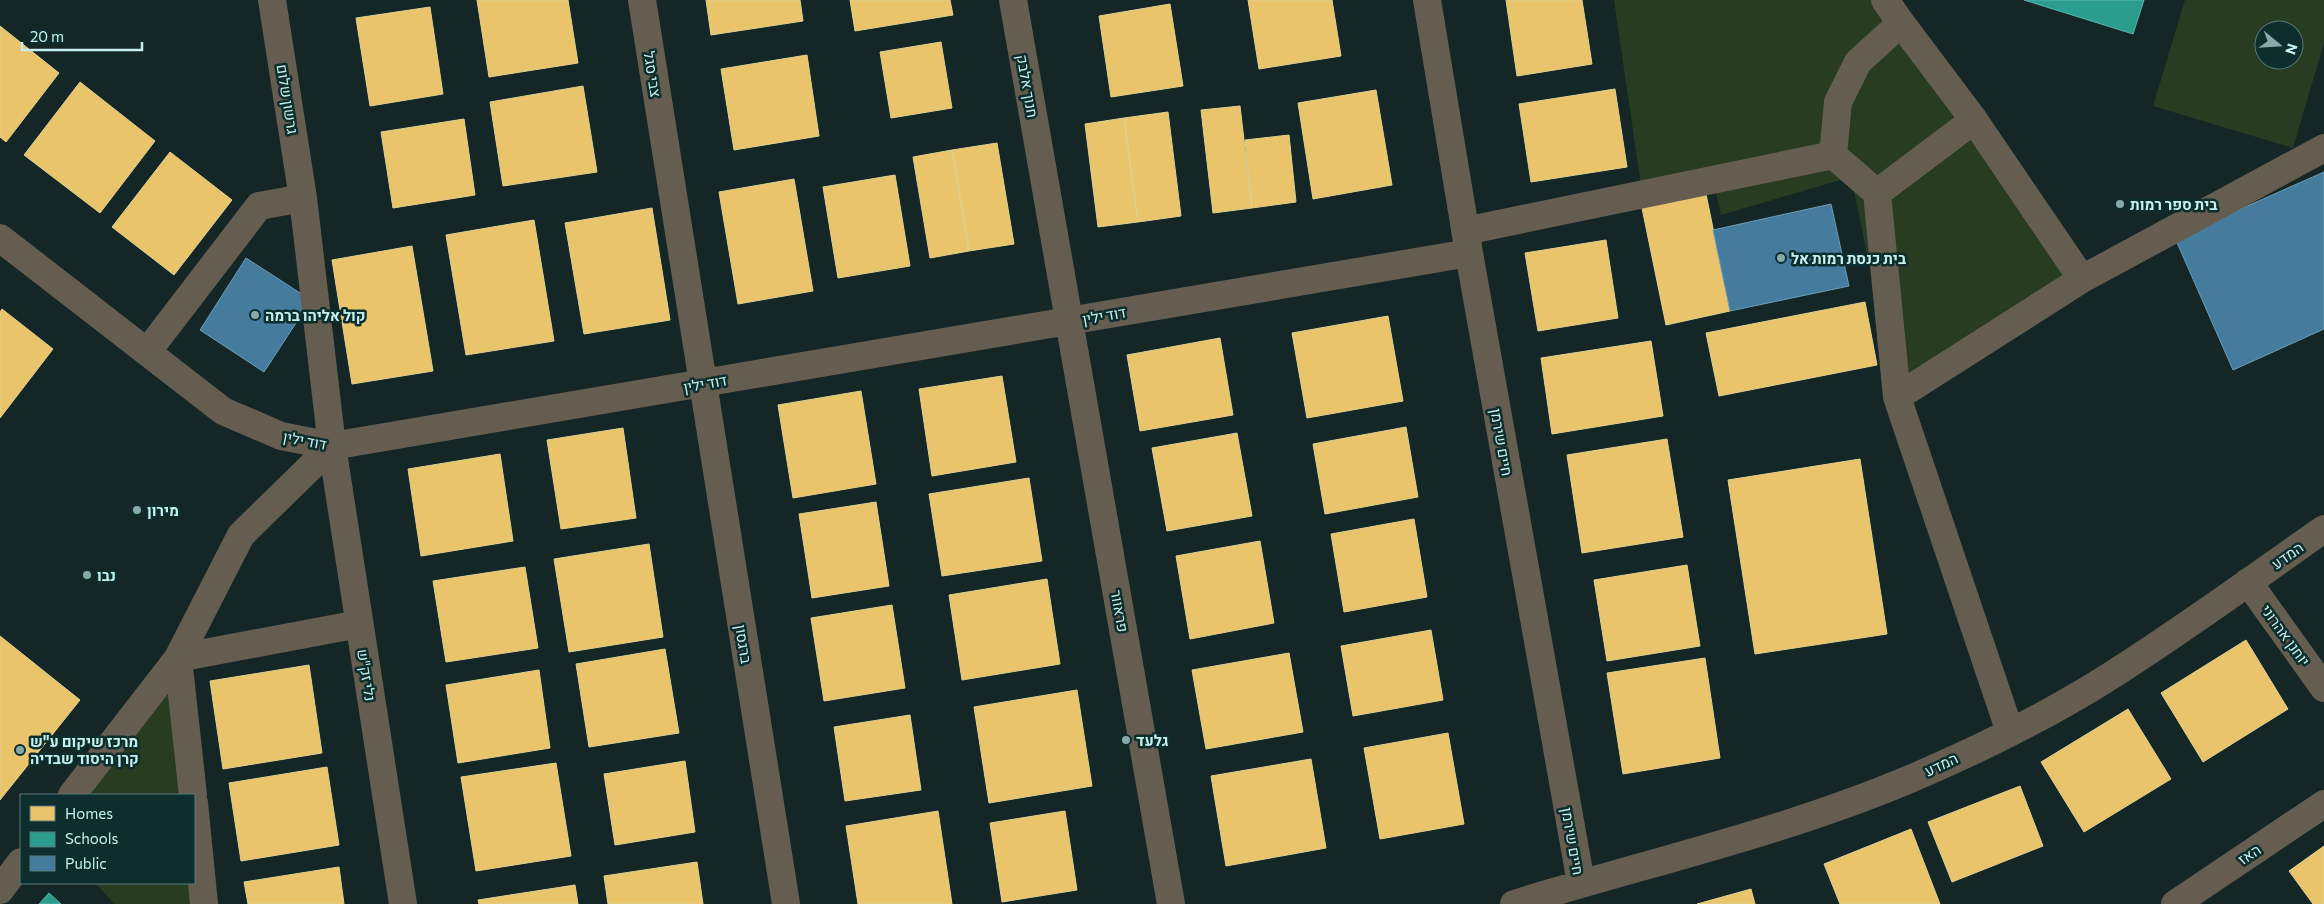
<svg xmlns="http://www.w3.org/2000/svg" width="2324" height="904" viewBox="0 0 2324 904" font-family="Commissioner,Heebo,sans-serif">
  <rect width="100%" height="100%" fill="#152626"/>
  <!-- green -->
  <path fill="#273c20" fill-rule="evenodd" d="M1614,0h283l189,273 -189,124 -46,-220 -130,38 -8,-36 -71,14z
    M2185,0h139v43l-31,105 -140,-42zM2264,30h30v30h-30z
    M178,658l15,137h-121z
    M95,883h99l10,21h-90z"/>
  <!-- homes -->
  <path fill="#e9c46a" stroke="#ded192" d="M477,0h91l10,63 -89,14z
    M706,0h94l3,21 -92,14z
    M850,0h100l3,15 -98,16z
    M1248,0h84l9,56 -82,13z
    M1506,0h76l10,64 -75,12z
    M1170,4l13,82 -72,11 -12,-81z
    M430,7l13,87 -73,12 -14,-88z
    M0,26l59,47 -53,69 -6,-5z
    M941,42l11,66 -61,10 -11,-66z
    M807,55l12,81 -85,14 -13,-81z
    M80,82l75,59 -55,72 -76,-58z
    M583,86l14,86 -94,14 -13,-84z
    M1615,89l12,78 -96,15 -12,-78z
    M1376,90l16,95 -79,14 -15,-96z
    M1240,106l12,102 -39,5 -12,-103z
    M1168,112l13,104 -43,6 -14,-104z
    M1124,118l14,104 -40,5 -13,-103z
    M464,119l11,76 -82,13 -12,-76z
    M1289,135l7,67 -44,6 -7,-68z
    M997,143l17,101 -45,7 -17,-101z
    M952,150l17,101 -39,7 -17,-101z
    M170,152l62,48 -58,75 -62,-48z
    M895,175l15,91 -72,12 -15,-91z
    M794,179l19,112 -75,13 -19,-112z
    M1706,194l24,117 -64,14 -24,-117z
    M652,208l18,112 -86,14 -19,-111z
    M534,220l20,121 -88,14 -20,-120z
    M1606,240l12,78 -80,13 -13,-78z
    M412,246l21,125 -81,13 -20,-124z
    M1865,302l12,63 -158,31 -13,-63z
    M2,309l51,40 -53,69v-106z
    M1388,316l15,85 -96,17 -15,-85z
    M1220,338l13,77 -93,16 -13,-76z
    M1651,341l12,75 -111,18 -11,-76z
    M1002,376l14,86 -84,14 -13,-87z
    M861,391l15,93 -83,14 -15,-93z
    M1406,427l12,70 -93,17 -12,-70z
    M623,428l13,90 -75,11 -14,-89z
    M1237,433l15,83 -85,15 -15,-83z
    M1667,439l16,98 -101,16 -15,-98z
    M500,454l13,87 -92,15 -13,-87z
    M1860,459l27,175 -132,20 -27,-174z
    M1029,478l13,83 -100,15 -13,-82z
    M876,502l13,84 -77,12 -13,-84z
    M1414,519l13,78 -83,15 -13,-78z
    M1260,541l14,82 -84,16 -14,-83z
    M649,544l14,93 -94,15 -15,-93z
    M1687,565l13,81 -93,15 -13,-81z
    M525,567l13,81 -92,14 -13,-81z
    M1047,579l13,85 -98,16 -13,-85z
    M892,605l13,83 -81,13 -13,-83z
    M1431,630l12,70 -90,16 -12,-70z
    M0,636l80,64 -80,100z
    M2246,640l42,69 -85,53 -42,-69z
    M665,649l14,84 -90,14 -13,-83z
    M1289,653l14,79 -97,17 -14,-79z
    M1705,658l15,100 -97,16 -16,-101z
    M309,665l13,88 -99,16 -13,-88z
    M539,670l11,78 -92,15 -12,-78z
    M1077,690l15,96 -103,17 -15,-96z
    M2128,709l43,70 -87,53 -43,-70z
    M910,715l11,75 -76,11 -11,-74z
    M1448,733l16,91 -84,15 -16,-91z
    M1311,759l15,89 -100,18 -15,-90z
    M685,761l10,71 -80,13 -11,-71z
    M556,763l15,93 -95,15 -15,-94z
    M327,767l12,78 -98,16 -12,-78z
    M2020,786l23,60 -91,36 -24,-60z
    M938,811l14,93h-94l-12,-78z
    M1065,811l12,79 -75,12 -12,-79z
    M1911,829l29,75h-100l-16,-40z
    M2324,846v58h-11l-24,-33z
    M697,862l6,42h-95l-4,-28z
    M339,867l5,37h-96l-4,-22z
    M575,885l3,19h-99l-1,-4z
    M1751,889l4,15h-58z"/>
  <!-- schools -->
  <path fill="#2a9d8f" stroke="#58b6ac" d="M2024,0h120l-11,34z
    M49,893l12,11h-22z"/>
  <!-- public -->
  <path fill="#457b9d" stroke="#6b9eb6" d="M2324,172v157l-91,41 -58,-132z
    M1831,204l18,82 -119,25 -17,-81z
    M246,258l65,42 -47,72 -64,-42z"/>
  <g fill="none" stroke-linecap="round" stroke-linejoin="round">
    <!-- minor -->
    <path stroke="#645d50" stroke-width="28" d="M272,0l31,198 29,248 71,458
      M642,0l144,904
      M1013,0l158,904
      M1427,0l42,253 112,630
      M1974,120l108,159
      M1833,155l44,38 97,-73 -73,-97
      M1877,193l20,204 113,335
      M1465,231l368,-76 5,-53 20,-40 43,-39 -16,-23
      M0,238l223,173 58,25 51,10 1137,-193
      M147,352l112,-146 44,-8
      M1897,397l185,-118 242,-131
      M2248,582l76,106
      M72,795l106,-137 63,-123 91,-89
      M193,795l-15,-137 181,-34
      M194,803l10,101
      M0,890l21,-28
      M1514,904c132,-41 268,-71 396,-125 66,-28 133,-61 194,-99 75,-47 147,-100 220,-151
      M2175,904l149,-100"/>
  </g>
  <!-- markers -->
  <g fill="#87a9a9" stroke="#0e2d2d" stroke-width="2">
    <circle cx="2120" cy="204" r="5"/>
    <circle cx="1781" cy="258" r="5"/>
    <circle cx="255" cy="315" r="5"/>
    <circle cx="137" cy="510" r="5"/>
    <circle cx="87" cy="575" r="5"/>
    <circle cx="1126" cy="740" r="5"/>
    <circle cx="20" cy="750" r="5"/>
  </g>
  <g text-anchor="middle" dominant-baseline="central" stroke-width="5" stroke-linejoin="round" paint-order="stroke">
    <!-- street labels -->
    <g font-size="15" fill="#c5f0ef" stroke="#0e2d2d">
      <text transform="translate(653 74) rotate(81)">צבי סגל</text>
      <text transform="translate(1028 86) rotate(80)">חנוך אלבק</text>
      <text transform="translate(288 99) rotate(81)">גרשון שלום</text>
      <text transform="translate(1104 315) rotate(-10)">דוד ילין</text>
      <text transform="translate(705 383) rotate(-10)">דוד ילין</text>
      <text transform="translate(305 440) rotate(11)">דוד ילין</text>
      <text transform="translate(1502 442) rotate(80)">חיים שירמן</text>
      <text transform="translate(2287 555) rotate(-35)">המדע</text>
      <text transform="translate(1120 611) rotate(80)">פראוור</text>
      <text transform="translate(2286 635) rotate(54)">יוחנן אהרוני</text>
      <text transform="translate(744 644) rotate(81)">ברגסון</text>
      <text transform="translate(367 675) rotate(81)">נלי זק"ש</text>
      <text transform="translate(1941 764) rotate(-25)">המדע</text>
      <text transform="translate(1573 841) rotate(80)">חיים שירמן</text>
      <text transform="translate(2249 854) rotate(-34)">האז</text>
    </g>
    <!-- poi labels -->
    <g font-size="15" font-weight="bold" fill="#c5f0ef" stroke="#0e2d2d" text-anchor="start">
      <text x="2130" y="204">בית ספר רמות</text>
      <text x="1791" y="258">בית כנסת רמות אל</text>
      <text x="265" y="315">קול אליהו ברמה</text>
      <text x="147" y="510">מירון</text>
      <text x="97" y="575">נבו</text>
      <text x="1136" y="740">גלעד</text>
      <text x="30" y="741">מרכז שיקום ע"ש<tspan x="30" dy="17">קרן היסוד שבדיה</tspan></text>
    </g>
  </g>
  <!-- legend -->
  <rect x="20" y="794" width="175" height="90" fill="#0e2d2d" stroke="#577b7b"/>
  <rect x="30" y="806" width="25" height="15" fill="#e9c46a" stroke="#577b7b"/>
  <text x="65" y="819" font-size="15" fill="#c5f0ef">Homes</text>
  <rect x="30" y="832" width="25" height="15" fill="#2a9d8f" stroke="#577b7b"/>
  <text x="65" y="844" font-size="15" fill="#c5f0ef">Schools</text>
  <rect x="30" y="856" width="25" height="15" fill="#457b9d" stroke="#577b7b"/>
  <text x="65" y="869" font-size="15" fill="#c5f0ef">Public</text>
  <!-- north arrow -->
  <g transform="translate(2279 45) rotate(108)"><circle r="24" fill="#0e2d2d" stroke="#577b7b"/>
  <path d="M0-4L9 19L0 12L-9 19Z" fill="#87a9a9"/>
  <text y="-8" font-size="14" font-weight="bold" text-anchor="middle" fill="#c5f0ef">N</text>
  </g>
  <!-- scale -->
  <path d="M22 42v8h120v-8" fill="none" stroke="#c5f0ef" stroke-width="2.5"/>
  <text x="30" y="42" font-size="15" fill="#c5f0ef" stroke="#0e2d2d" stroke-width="4" paint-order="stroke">20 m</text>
</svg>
